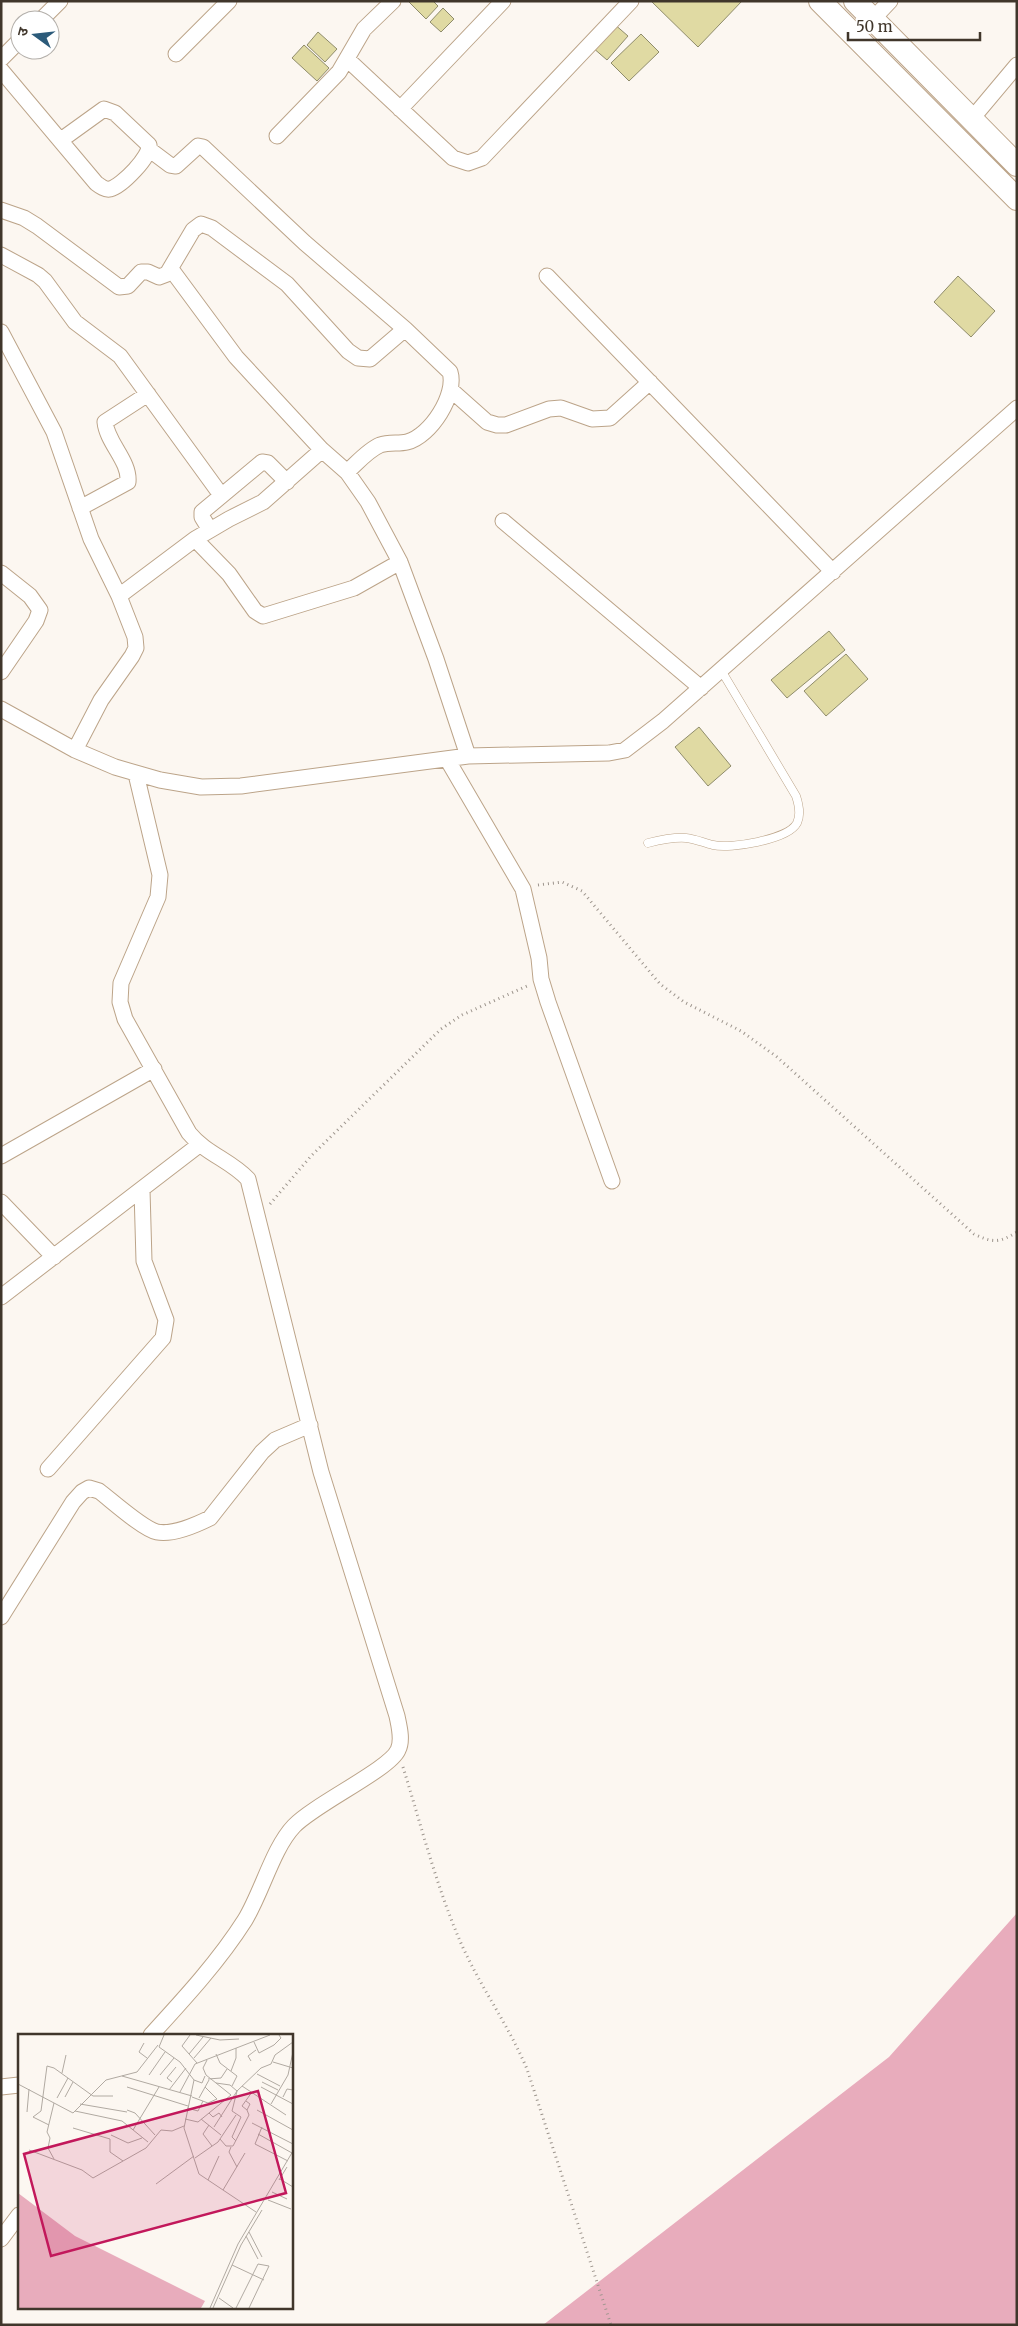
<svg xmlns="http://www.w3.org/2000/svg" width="1018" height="2326" viewBox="0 0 1018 2326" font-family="Merriweather,'Noto Sans Devanagari',serif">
  <rect width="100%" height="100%" fill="#fcf7f1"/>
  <!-- forest -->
  <path fill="#e8acbc" d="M1017,1913v412h-474l346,-268z"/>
  <!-- building -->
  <path fill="#e0daa3" stroke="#8f8c6b" d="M408,1h25l5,5 -12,13z
    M651,1h91l-44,46z
    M443,8l11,11 -13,13 -11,-10z
    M613,23l15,13 -21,24 -15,-13z
    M318,32l19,17 -12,13 -18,-17z
    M641,34l18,18 -30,29 -18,-18z
    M304,45l25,23 -12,13 -25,-23z
    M958,276l37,35 -24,26 -37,-35z
    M829,631l16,19 -58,48 -16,-18z
    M846,654l22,25 -42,37 -22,-25z
    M699,727l32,39 -23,20 -33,-39z"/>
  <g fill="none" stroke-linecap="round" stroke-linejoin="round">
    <!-- service casing -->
    <g stroke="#bca489" stroke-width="9">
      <path id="service" d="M648,843c12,-3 25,-6 38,-5 10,1 18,5 27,7 17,4 75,-5 84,-22 4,-8 2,-18 -1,-27l-75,-126"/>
    </g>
    <!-- minor casing -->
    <g stroke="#bca489" stroke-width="17">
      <path id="minor" d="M41,20l19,-19
        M872,20l18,-19
        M176,54l53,-53
        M1,59l19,-19
        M347,59l106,99 15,5 14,-5 149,-157
        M1,70l95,113c4,3 9,7 14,6 12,-3 41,-33 39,-44l-34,-32 -11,-4 -43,31
        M400,109l103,-108
        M970,121l47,-56
        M277,136l62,-64 25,-43 29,-28
        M150,150l20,15 6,1 22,-20 5,1 102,96 100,86 45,43c7,22 -19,64 -43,70 -8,2 -18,0 -27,3 -12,5 -23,18 -33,27
        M1,210l23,8 13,8 82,61 9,-1 13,-14h7l11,5 8,-3 26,-44 8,-6 11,4 75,56 61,67 10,7 12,1 35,-30
        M1,255l37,20 7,6 30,41 45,34 101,139
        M171,269l65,88 86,93 25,22 21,30 32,60 36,97 32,97
        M547,276l286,296
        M1,332l53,100 37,107 28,57 16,41 1,11 -4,8 -31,44 -26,50
        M451,390l36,32 10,3h9l43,-16 12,-1 31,11 18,-1 40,-36
        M80,508l48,-26c2,-21 -21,-39 -23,-60l43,-28
        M503,521l198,167
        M210,530l-8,-13v-5l60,-50 6,1 19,19
        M195,539l34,35 26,37 8,5 91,-28 46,-26
        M1,573l29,23 10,14 -4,11 -35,51
        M119,596l76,-57 34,-20 34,-17 59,-52
        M1,709l74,41 40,17 45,13 41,7 40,-1 227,-30 141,-3 16,-3 38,-29 354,-313
        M447,759l76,130 16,69 2,21 7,23 64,179
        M136,774l24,101 -2,22 -37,86 -1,19 5,17 64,114c17,21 41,27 59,46l73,293 76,244c2,10 6,24 1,34 -8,19 -83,54 -104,76 -21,22 -32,66 -49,94 -26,41 -61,79 -94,115
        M1,1156l153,-87
        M1,1202l53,55
        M1,1297l198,-152
        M48,1469l115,-131 3,-18 -22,-59 -2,-71
        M1,1617l72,-115 9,-10 7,-4 10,3c12,9 44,38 58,41 15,3 39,-7 53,-14l52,-66 13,-12 35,-15
        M1,2087l18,-2
        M1,2239l18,-24"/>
    </g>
    <!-- primary casing -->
    <g stroke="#bca489" stroke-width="24">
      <path id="primary" d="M820,1l197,198
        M855,1l162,164"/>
    </g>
    <!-- path -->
    <path stroke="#9d958d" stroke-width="3" stroke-dasharray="1 4" stroke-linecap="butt" d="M538,885l24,-3 20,9 78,93 24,18 57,29 36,26 197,177c19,9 25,9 43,-2
      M270,1204l41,-48 130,-127 21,-14 65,-29
      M403,1767c18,58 33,118 57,174 19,44 48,83 67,128l84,256"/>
    <!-- service -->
    <use href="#service" stroke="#fff" stroke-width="8"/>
    <!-- minor -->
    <use href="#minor" stroke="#fff" stroke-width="15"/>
    <!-- primary -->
    <use href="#primary" stroke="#fff" stroke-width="22"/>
  </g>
  <!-- overview -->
  <g transform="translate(18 2034)">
    <rect width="275" height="275" fill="#fcf7f1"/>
    <path d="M0,159l57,43 130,65 -4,7h-183z" fill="#e8acbc"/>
    <path fill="none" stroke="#b1aaa2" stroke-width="1" d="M146,1l-5,12 21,15 14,18 -10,48 15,46 57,38M172,1l-8,11 15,17M178,1l24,5 19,-1M236,8l5,11 15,-8 7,-7 -2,-3M126,9l-5,9 8,6M171,20l14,-17M198,20l4,9 17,13 -5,10M176,24l17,-20M233,27l-3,-5 8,-6M255,28l20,6M213,37l5,-13v-10M44,39l4,-18M239,40l23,12M131,41l16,-23M142,41l14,-17M104,42l70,20M190,45l13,-1 6,-9M176,46l8,3 3,-7M154,48l-5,-4 9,-11M244,48l16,8M198,49l14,2 7,6 -5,20 9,6 -9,20 4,4M0,50l55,29 33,-33 31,-8 21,-27M224,52l44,29M109,53l61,19M243,53l32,17M151,56l17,-22M162,58l15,-28 75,-29M47,63l8,-15M174,63l16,6 9,-4 -12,-12M265,63l4,-8 6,1M39,64l11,-20M181,64l10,-18M228,67l4,3 -3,6 -5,-4 10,-14M36,69l-7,29 3,6 -2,10 6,11M62,70l47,8M253,70l17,-29 5,-23M169,74l11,3 5,-10M109,76l8,3 20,22M239,76l36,20M57,77l47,10 26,21M9,78l2,-23M191,79l4,4 6,-4 3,4M167,85l13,3 33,-27 -25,-20 -3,-7 4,-8M183,85l20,16M234,89l41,21M31,91l-16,-8 8,-6 6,-45 7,2 39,28h20M191,91l-6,9 9,12M196,93l23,-36 24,-23 10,-4 4,-9 18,-13M244,93l-7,17 33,17M55,94l37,11v13l13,9M115,96l26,-43M240,100l34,19M93,101l17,8 14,-5M202,105l6,7h7l16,-31 -2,-5M213,113l-2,5 8,15M11,116l53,20 11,8 53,-30 15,-18 11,1 12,-5M177,124l23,-16 18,-27M262,145l13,8M190,146l11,-24M261,146l8,-13M138,150l38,-28M205,156l22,-37M254,158l15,7M250,166l23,9M231,198l13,25M228,202l12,23M214,231l32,15M201,264l14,10M192,274l28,-64 55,-93M195,274l28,-63 21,-35M218,274l22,-44 11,2 -20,42"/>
    <path fill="#c2185b" fill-opacity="0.15" stroke="#c2185b" stroke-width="2.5" d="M240,57l28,102 -235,63 -27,-102z"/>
    <rect width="275" height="275" fill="none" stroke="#40362b" stroke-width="2.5"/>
  </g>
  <!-- border -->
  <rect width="1018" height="2326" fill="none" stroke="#40362b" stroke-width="5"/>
  <!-- north arrow -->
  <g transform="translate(35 35) rotate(285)"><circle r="24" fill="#ffffff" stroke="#b3afaa"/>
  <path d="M0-4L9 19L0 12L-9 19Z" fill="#2c5b7a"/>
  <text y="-8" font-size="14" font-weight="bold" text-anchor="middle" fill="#40362b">उ</text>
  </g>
  <!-- scale -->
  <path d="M848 32v8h132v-8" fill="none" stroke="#40362b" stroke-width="2.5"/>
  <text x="856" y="32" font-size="15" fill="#40362b" stroke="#ffffff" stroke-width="4" paint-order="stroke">50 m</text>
</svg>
